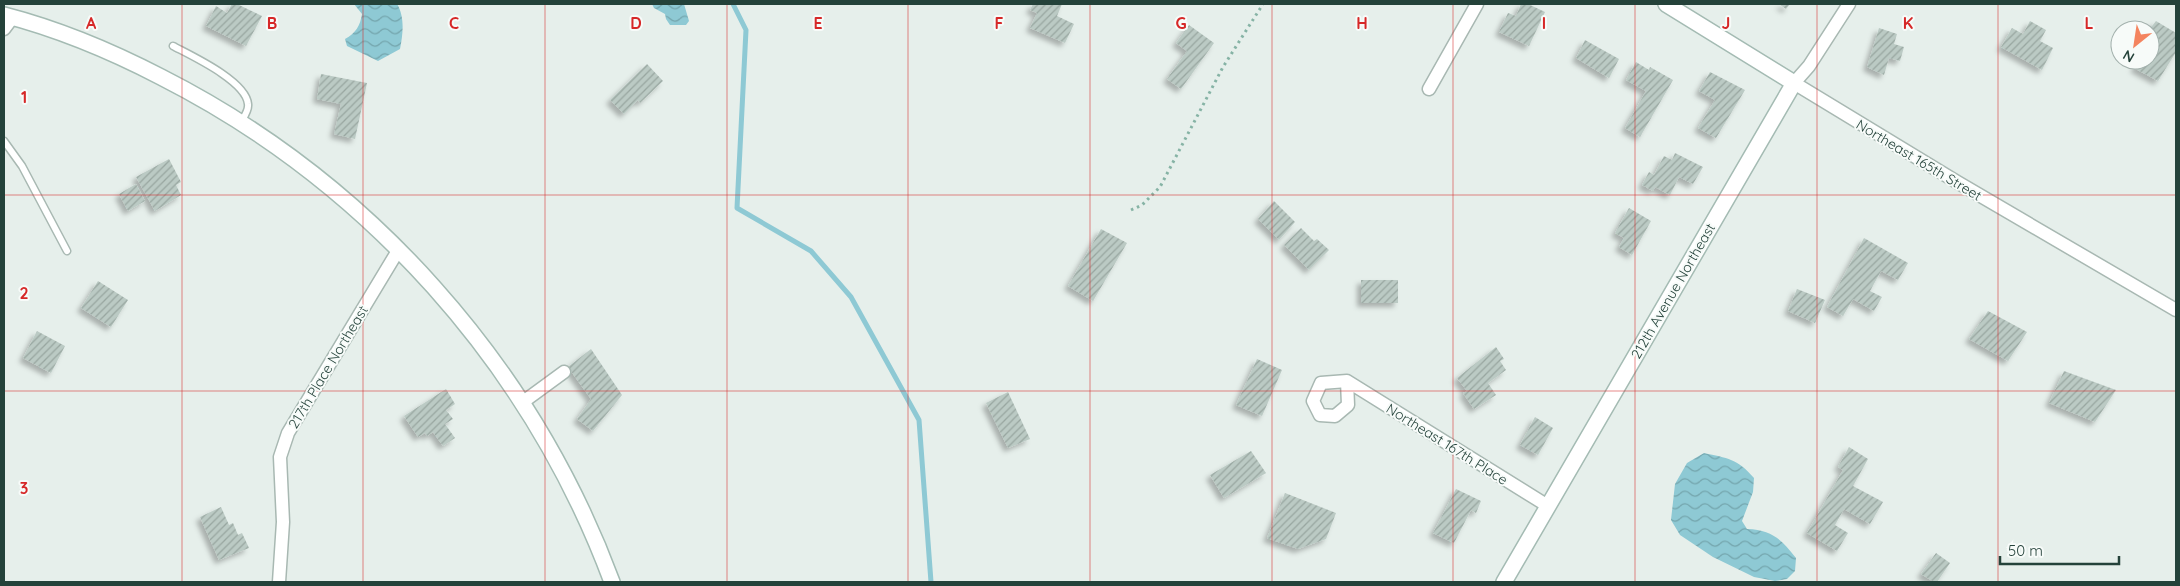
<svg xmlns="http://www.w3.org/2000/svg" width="2180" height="586" viewBox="0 0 2180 586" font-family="Quicksand,sans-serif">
  <defs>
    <pattern id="water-waves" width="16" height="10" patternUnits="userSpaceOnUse" patternTransform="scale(1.25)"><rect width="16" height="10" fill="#8ec9d4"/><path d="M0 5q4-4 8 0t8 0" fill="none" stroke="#74a5ad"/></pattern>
    <pattern id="building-hatch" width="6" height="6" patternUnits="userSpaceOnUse" patternTransform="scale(1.25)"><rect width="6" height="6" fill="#bbcac4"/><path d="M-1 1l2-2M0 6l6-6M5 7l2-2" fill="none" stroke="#98a6a0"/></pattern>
    <filter id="shadow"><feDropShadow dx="-4" dy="4" stdDeviation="2.5" flood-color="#0004"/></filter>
  </defs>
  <rect width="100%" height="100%" fill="#e6efeb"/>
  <!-- water -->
  <path fill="url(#water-waves)" d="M354,4h43c8,13 6,30 3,45l-22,12 -31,-15 -2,-7c11,-6 15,-13 17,-25z
    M652,4h32l5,17 -3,4h-16l-4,-6 -1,-5 -11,-6z
    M1704,453c23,5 34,6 50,25l-1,14 -11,29 5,8c25,1 34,10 49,29l-1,13 -8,8 -12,2 -21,-4 -41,-20 -33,-22 -9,-15 4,-36 12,-21z"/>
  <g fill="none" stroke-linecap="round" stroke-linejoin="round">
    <!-- stream -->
    <path stroke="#8ec9d4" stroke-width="5" d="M733,4l13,26 -9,178 74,43 40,46 68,123 12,162"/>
  </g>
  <!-- building -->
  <path fill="url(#building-hatch)" filter="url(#shadow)" d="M232,4h5l25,12 -16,30 -40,-20 10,-20 11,7z
    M1033,4h29l-5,12 17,8 -9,19 -35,-15 7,-15 -7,-3z
    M1521,4h7l17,8 -16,34 -30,-14 9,-19 8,3z
    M1779,4h11l-4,5z
    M2030,21l16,9 -6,11 13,7 -11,22 -41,-23 11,-19 11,6z
    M2156,21l20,12v19l-18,29 -24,-13 6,-8h10v-14l2,-3 -2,-1 -1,-12z
    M1189,25l25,18 -33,46 -14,-10 20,-28 -11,-8z
    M1879,28l18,6 -3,10 10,3 -4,14 -11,-3 -5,17 -17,-8z
    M1585,40l34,19 -10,19 -33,-20z
    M1636,62l13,8 1,-3 23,13 -33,57 -15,-9 21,-37 -20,-11z
    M647,64l16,17 -23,22 -2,-3 -14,14 -14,-14z
    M1710,72l35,18 -29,48 -18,-10 17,-28 -16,-9z
    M321,74l46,9 -12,56 -21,-5 7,-30 -24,-5z
    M1675,153l28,14 -10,17 -14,-7 -9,18 -15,-8 -2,4 -11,-6 7,-13 5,3 10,-19 8,4z
    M169,159l12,23 -5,3 5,10 -26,16 -19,-34z
    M136,184l9,17 -17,10 -9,-17z
    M1274,201l21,21 -16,18 -21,-21z
    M1629,208l22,13 -19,34 -13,-8 5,-9 -9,-5z
    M1301,228l13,13 3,-2 12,11 -20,20 -25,-25z
    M1101,229l26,14 -34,58 -25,-15z
    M1864,238l44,25 -10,17 -17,-9 -11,20 12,6 -8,14 -21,-12 -10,17 -16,-9z
    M1361,280h37v23h-37z
    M98,281l30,19 -17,27 -30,-19z
    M1797,289l28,11 -10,23 -27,-12z
    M1988,311l39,21 -19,29 -39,-22z
    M37,331l28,15 -14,27 -28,-15z
    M1496,347l8,12 -4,2 6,9 -18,13 8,12 -22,14 -11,-16 4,-2 -10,-13z
    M591,349l31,46 -29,36 -16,-12 14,-20 -23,-32z
    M1257,359l25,11 -20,46 -26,-11z
    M2064,371l52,19 -21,32 -46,-19z
    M446,389l9,15 -9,6 7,9 -8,5 10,14 -12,8 -10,-14 -6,4 -2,-3 -7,4 -14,-21z
    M1008,392l22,47 -22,9 -22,-45z
    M1535,417l18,11 -15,27 -18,-10z
    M1849,447l19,12 -15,27 30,16 -13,22 -26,-15 -9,16 13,8 -11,18 -30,-18 36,-63 -5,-3z
    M1251,451l15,22 -42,25 -14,-23z
    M1456,489l25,12 -5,12 -5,-3 -17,33 -21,-10z
    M1285,493l51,20 -10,26 -28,10 -31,-11z
    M221,507l8,18 4,-2 5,12 4,-2 7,15 -30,12 -19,-43z
    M1936,553l14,10 -13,19h-3l-13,-8z"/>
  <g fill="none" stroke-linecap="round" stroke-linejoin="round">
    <!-- lane casing -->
    <g stroke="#a8b8b2" stroke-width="9">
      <path id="lane" d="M173,46c19,10 73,35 75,58 1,6 -4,13 -7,18
        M4,141l18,25 45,85"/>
    </g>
    <!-- street casing -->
    <g stroke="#a8b8b2" stroke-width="15">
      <path id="street" d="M1849,4l-40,62 -15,17 163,99 219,128
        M4,29l9,-12
        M1429,89l48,-85
        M1347,381l1,24 -13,11 -15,-1 -7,-14 8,-18 26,-2 201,125
        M523,402l41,-30
        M279,582l4,-60 -3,-65 8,-24 111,-184"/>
    </g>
    <!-- secondary casing -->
    <g stroke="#a4bbb3" stroke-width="18">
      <path id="secondary" d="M4,15c54,14 107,36 157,62 207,105 370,287 451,505
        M1504,582l290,-499 -128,-79"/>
    </g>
    <!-- path -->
    <path stroke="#86b3a5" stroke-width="3" stroke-dasharray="2.5 4" stroke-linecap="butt" d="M1131,210l11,-5 18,-18 63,-120 40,-63"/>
    <!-- lane -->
    <use href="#lane" stroke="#fff" stroke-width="6"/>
    <!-- street -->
    <use href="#street" stroke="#fff" stroke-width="12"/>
    <!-- secondary -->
    <use href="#secondary" stroke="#fff" stroke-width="15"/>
  </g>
  <!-- grid -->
  <path fill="none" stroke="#d62828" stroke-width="1" stroke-opacity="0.55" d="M182,4v578M363,4v578M545,4v578M727,4v578M908,4v578M1090,4v578M1272,4v578M1453,4v578M1635,4v578M1817,4v578M1998,4v578M4,195h2172M4,391h2172"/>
  <g text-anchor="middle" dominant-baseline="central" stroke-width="4" stroke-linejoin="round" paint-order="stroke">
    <!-- street labels -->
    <g font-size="14" fill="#24423a" stroke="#f7fbf9">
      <text transform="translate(1919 160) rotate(31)">Northeast 165th Street</text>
      <text transform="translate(1673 291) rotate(-60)">212th Avenue Northeast</text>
      <text transform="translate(328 367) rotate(-59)">217th Place Northeast</text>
      <text transform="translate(1447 444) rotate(32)">Northeast 167th Place</text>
    </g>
  </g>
  <g font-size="16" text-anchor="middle" font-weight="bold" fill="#d62828" stroke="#f7fbf9" stroke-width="4" stroke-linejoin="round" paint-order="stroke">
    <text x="91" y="29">A</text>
    <text x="272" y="29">B</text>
    <text x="454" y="29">C</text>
    <text x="636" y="29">D</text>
    <text x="818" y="29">E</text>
    <text x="999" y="29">F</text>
    <text x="1181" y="29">G</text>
    <text x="1362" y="29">H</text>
    <text x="1544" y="29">I</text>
    <text x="1726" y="29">J</text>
    <text x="1908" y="29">K</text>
    <text x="2089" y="29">L</text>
    <text x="24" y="103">1</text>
    <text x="24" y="299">2</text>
    <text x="24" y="494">3</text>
  </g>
  <!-- border -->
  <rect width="2180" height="586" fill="none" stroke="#24423a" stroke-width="10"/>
  <!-- north arrow -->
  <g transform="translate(2135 45) rotate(210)"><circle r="24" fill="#f7fbf9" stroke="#a3b1ad"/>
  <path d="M0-4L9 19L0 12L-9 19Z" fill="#f4845f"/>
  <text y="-8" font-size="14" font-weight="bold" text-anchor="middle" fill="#24423a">N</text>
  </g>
  <!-- scale -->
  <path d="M2000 556v8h119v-8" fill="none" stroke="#24423a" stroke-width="2.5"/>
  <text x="2008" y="556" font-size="15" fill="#24423a" stroke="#f7fbf9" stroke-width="4" paint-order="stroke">50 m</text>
</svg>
